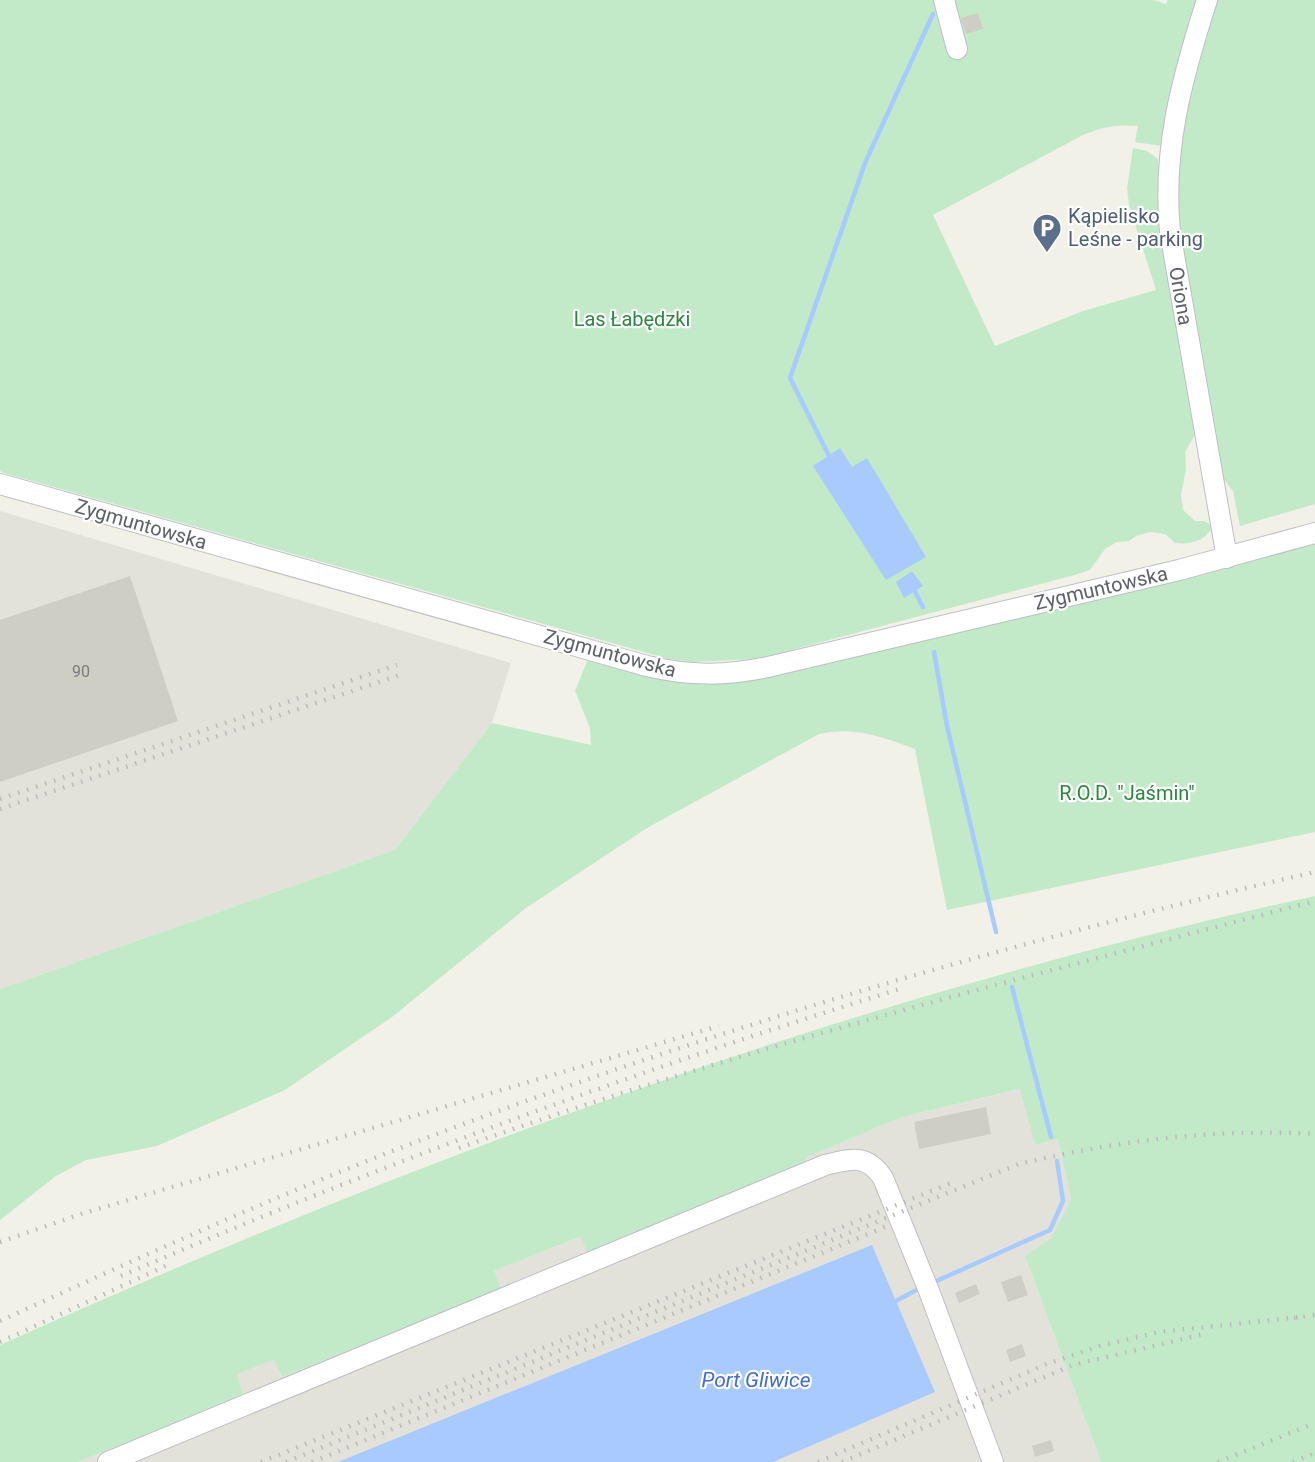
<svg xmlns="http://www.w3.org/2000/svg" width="1315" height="1462" viewBox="0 0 1315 1462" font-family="Roboto,sans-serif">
  <rect width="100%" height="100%" fill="#f1f1e7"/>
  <!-- industrial -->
  <path fill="#e2e2db" d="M0,511l511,152 -19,60 -97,127 -395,139z
    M1021,1089l14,56 23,-6 13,60 -20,39 -26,18 76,206h-1023l165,-67 -6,-21 37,-14 8,17 219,-88 -8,-18 88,-34 7,16 220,-89 -3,-6 97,-41z"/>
  <!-- green -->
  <path fill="#c2eac9" d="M0,0h1154l12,4 2,-4h147v504l-75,22 -7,-35 -12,-15 -42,-233 -10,-96 -34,-5 3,-16c-22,-2 -37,1 -57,10l-148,79 62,131 88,-35 73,-21 -27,-85 -2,-17 6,-40 14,3 11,8 3,72 35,202 -11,19 1,17 -5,26 2,15 12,11h10l8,6c-9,14 -22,18 -38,16l-10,-9 -15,-2 -14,4 -7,5 -12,1 -12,7 -15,21 -19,6 -314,83 -65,3 -23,-3 -665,-186 -4,-2z
    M1315,545v287l-368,78 -32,-161c-33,-12 -60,-23 -96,-15l-172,94 -121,80 -134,109 -107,73 -128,56 -71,14 -30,16 -56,44v-231l395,-139 97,-127 99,22 -1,-17 -15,-37 14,-34 98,25 52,-1z
    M1315,896v566h-214l-76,-206 26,-18 20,-39 -13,-60 -23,6 -15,-56 -118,28 -97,41 3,6 -220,89 -8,-16 -86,34 7,18 -219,88 -8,-17 -37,14 6,21 -165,67h-78v-117c423,-190 860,-350 1315,-449z"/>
  <!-- water -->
  <path fill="#a9caff" d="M840,448l12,19 15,-9 59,99 -40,23 -73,-114z
    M912,571l11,15 -19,12 -8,-16z
    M872,1245l63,147 -162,70h-435z"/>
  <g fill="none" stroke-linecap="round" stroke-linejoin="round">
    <!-- stream -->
    <path stroke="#a9caff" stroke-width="4.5" d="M831,460l-41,-82 75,-215 68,-149
      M913,588l10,19
      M934,652l13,74 49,206
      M1012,987l39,150
      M932,1283l118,-53 13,-29 -6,-40
      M892,1303l30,-16"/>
  </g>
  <!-- building -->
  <path fill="#cecec5" d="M978,13l5,16 -17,5 -5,-16z
    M130,576l48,145 -178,61v-162z
    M986,1107l5,27 -72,15 -5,-27z
    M1021,1275l7,20 -20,7 -7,-20z
    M976,1284l4,10 -21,9 -4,-10z
    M1022,1344l4,12 -16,6 -4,-12z
    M1051,1440l3,11 -19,6 -3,-11z"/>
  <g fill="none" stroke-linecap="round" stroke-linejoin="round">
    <!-- minor casing -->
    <g stroke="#bebfc6" stroke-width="22">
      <path id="minor" d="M944,0l13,49
        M1207,0c-25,78 -45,150 -37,232l57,326
        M0,484l647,182c42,10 79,10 121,1l411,-97 136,-37
        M108,1462l717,-297c26,-6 41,-12 58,13l46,113 64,171"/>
    </g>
    <!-- minor -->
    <use href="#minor" stroke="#fff" stroke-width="20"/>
    <!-- rail -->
    <path stroke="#b9babb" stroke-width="4.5" stroke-dasharray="1.5 8" stroke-linecap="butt" d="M0,799l397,-134
      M0,809l400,-134
      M459,1148c280,-100 568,-171 856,-247
      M0,1242l84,-29 635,-187
      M121,1276c255,-110 516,-206 782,-288
      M1294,1318l21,-3
      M0,1321c123,-56 246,-112 372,-162 306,-120 623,-214 943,-287
      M0,1342l172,-79
      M261,1462l695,-281
      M286,1462l733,-298c97,-23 196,-36 296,-30
      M312,1462l578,-237
      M818,1462l226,-97 56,-19 59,-14 142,-15
      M842,1462l231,-97 135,-32
      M1218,1462l97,-39
      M1293,1462l22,-9"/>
  </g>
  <!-- icons -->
  <defs>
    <g id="parking-pin" transform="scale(1.5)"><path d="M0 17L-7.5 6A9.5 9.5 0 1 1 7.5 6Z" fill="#5c6f8a" stroke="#fff"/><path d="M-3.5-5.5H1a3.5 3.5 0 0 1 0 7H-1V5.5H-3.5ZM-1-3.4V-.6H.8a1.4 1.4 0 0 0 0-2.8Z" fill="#fff"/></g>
  </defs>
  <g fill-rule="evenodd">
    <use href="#parking-pin" x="1047" y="228"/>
  </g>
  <g text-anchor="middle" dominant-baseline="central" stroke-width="4.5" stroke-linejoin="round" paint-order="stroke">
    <!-- number labels -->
    <g font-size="16" fill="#7a7c7f">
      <text x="81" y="671">90</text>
    </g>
    <!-- service labels -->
    <g font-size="20" fill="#4e5e75" stroke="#fff" text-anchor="start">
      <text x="1068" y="216">Kąpielisko<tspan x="1068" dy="23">Leśne - parking</tspan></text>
    </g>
    <!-- street labels -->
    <g font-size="20" fill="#5e6168" stroke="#fff">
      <text transform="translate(1181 296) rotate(80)">Oriona</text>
      <text transform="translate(141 524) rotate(16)">Zygmuntowska</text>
      <text transform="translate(1101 588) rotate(-13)">Zygmuntowska</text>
      <text transform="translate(610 653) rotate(15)">Zygmuntowska</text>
    </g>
    <!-- park labels -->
    <g font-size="20" fill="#2f8642" stroke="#fff">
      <text x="632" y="319">Las Łabędzki</text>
      <text x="1127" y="793">R.O.D. "Jaśmin"</text>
    </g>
    <!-- water labels -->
    <g font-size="21" font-style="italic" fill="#416dcd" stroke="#fff">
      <text x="756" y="1380">Port Gliwice</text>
    </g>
  </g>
</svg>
